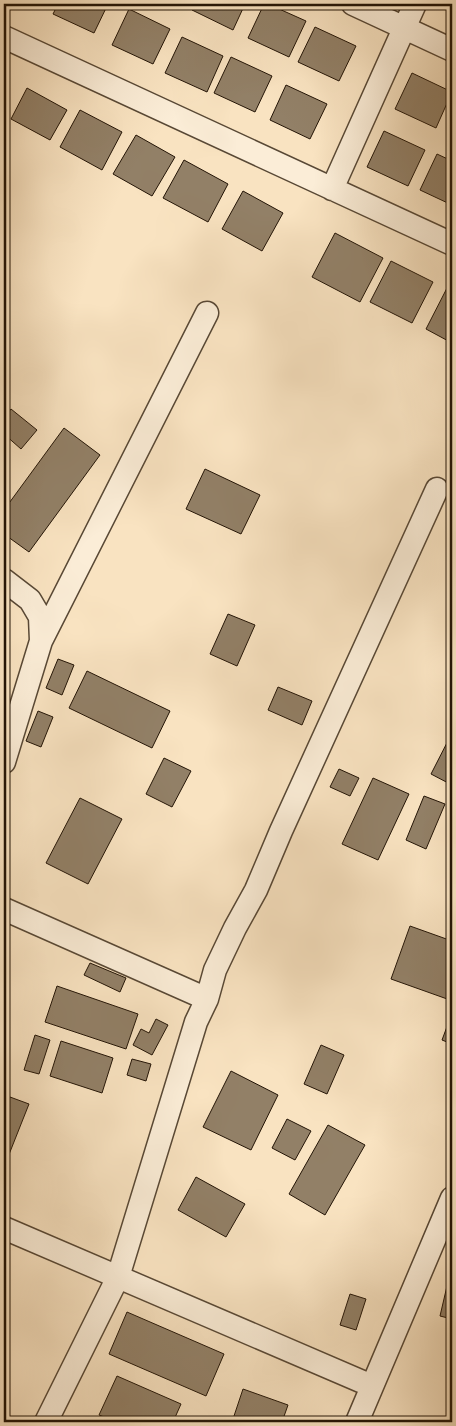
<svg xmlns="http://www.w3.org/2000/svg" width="456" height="1426" viewBox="0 0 456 1426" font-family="'Libre Bodoni',serif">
  <rect width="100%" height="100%" fill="#f9e3c1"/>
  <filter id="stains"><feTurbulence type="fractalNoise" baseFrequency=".004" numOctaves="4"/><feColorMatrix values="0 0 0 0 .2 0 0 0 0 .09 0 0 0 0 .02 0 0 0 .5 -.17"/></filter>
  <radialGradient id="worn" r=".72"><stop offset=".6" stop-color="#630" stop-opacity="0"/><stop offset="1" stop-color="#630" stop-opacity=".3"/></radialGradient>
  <!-- building -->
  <path fill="#928067" stroke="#231406" d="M58,4h50l-14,29 -41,-19z
    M195,4h50l-12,26 -41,-20z
    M264,4h4l38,17 -17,36 -41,-19z
    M129,9l41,20 -17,35 -41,-19z
    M315,27l41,19 -17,35 -41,-19z
    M182,37l41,19 -16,36 -42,-19z
    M231,57l41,19 -17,36 -41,-19z
    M412,73l40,19 -16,36 -41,-19z
    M286,85l41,19 -17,35 -40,-19z
    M27,88l40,22 -17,30 -39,-21z
    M80,110l42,22 -20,38 -42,-23z
    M384,131l41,19 -17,36 -41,-19z
    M136,135l39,22 -23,39 -39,-22z
    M437,154l15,7v44l-32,-15z
    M184,160l44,24 -20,38 -45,-24z
    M243,191l40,22 -21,38 -40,-22z
    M335,233l48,25 -23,44 -48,-25z
    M391,261l42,21 -21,41 -42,-21z
    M447,288l5,3v52l-26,-14z
    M11,409l26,21 -16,19 -17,-15v-16z
    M64,428l36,27 -71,97 -25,-18v-24z
    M205,469l55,26 -19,39 -55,-25z
    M228,614l27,11 -18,41 -27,-12z
    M58,659l16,6 -12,30 -16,-7z
    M87,671l83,40 -18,37 -83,-40z
    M278,687l34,14 -10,24 -34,-15z
    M38,711l15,6 -12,30 -15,-6z
    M452,733v52l-21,-11z
    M164,758l27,13 -19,36 -26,-13z
    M339,769l20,9 -9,18 -20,-9z
    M373,778l36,16 -31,66 -36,-16z
    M424,796l21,8 -19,45 -20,-9z
    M80,798l42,21 -34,65 -42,-21z
    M410,926l42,15v51l-2,8 -59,-21z
    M90,963l36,15 -6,14 -36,-17z
    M57,986l81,28 -12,35 -81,-27z
    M156,1019l12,6 -16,30 -19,-10 8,-16 8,4z
    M448,1024l4,2v18l-10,-4z
    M35,1035l15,5 -11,34 -15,-4z
    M61,1041l52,17 -11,35 -52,-17z
    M321,1045l23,10 -17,39 -23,-10z
    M132,1059l19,5 -5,17 -19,-6z
    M231,1071l47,24 -27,55 -48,-23z
    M10,1097l19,7 -23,58 -2,-1v-49z
    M287,1119l24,12 -16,29 -23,-12z
    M328,1125l37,20 -40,70 -36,-21z
    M196,1177l49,27 -19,33 -48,-27z
    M447,1286l5,1v32l-12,-3z
    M350,1294l16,5 -10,31 -16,-5z
    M127,1312l97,42 -18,42 -97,-42z
    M452,1321v18l-4,-2z
    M117,1376l64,28 -8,18h-56l-18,-7z
    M243,1389l45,16 -6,17h-50z"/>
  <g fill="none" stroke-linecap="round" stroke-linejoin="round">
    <!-- street casing -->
    <g stroke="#584835" stroke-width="25">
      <path id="street" d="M353,4l99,46
        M4,37l448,207
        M332,189l83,-185
        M4,580l26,20 10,17 1,24 -37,121
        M41,641l166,-328
        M4,909l203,90
        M4,1228l368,158
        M46,1422l72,-145 78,-255 11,-23 8,-29 20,-42 21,-38 25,-59 156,-342
        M357,1422l95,-224"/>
    </g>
    <!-- street -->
    <use href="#street" stroke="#fbedd7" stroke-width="22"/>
  </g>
  <!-- margin -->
  <rect width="456" height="1426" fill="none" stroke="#f9e3c1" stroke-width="20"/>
  <rect x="5" y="5" width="446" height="1416" fill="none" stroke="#231406" stroke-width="2.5"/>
  <rect x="10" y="10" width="436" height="1406" fill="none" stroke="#231406"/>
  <rect width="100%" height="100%" filter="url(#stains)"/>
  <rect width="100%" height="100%" fill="url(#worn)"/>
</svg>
